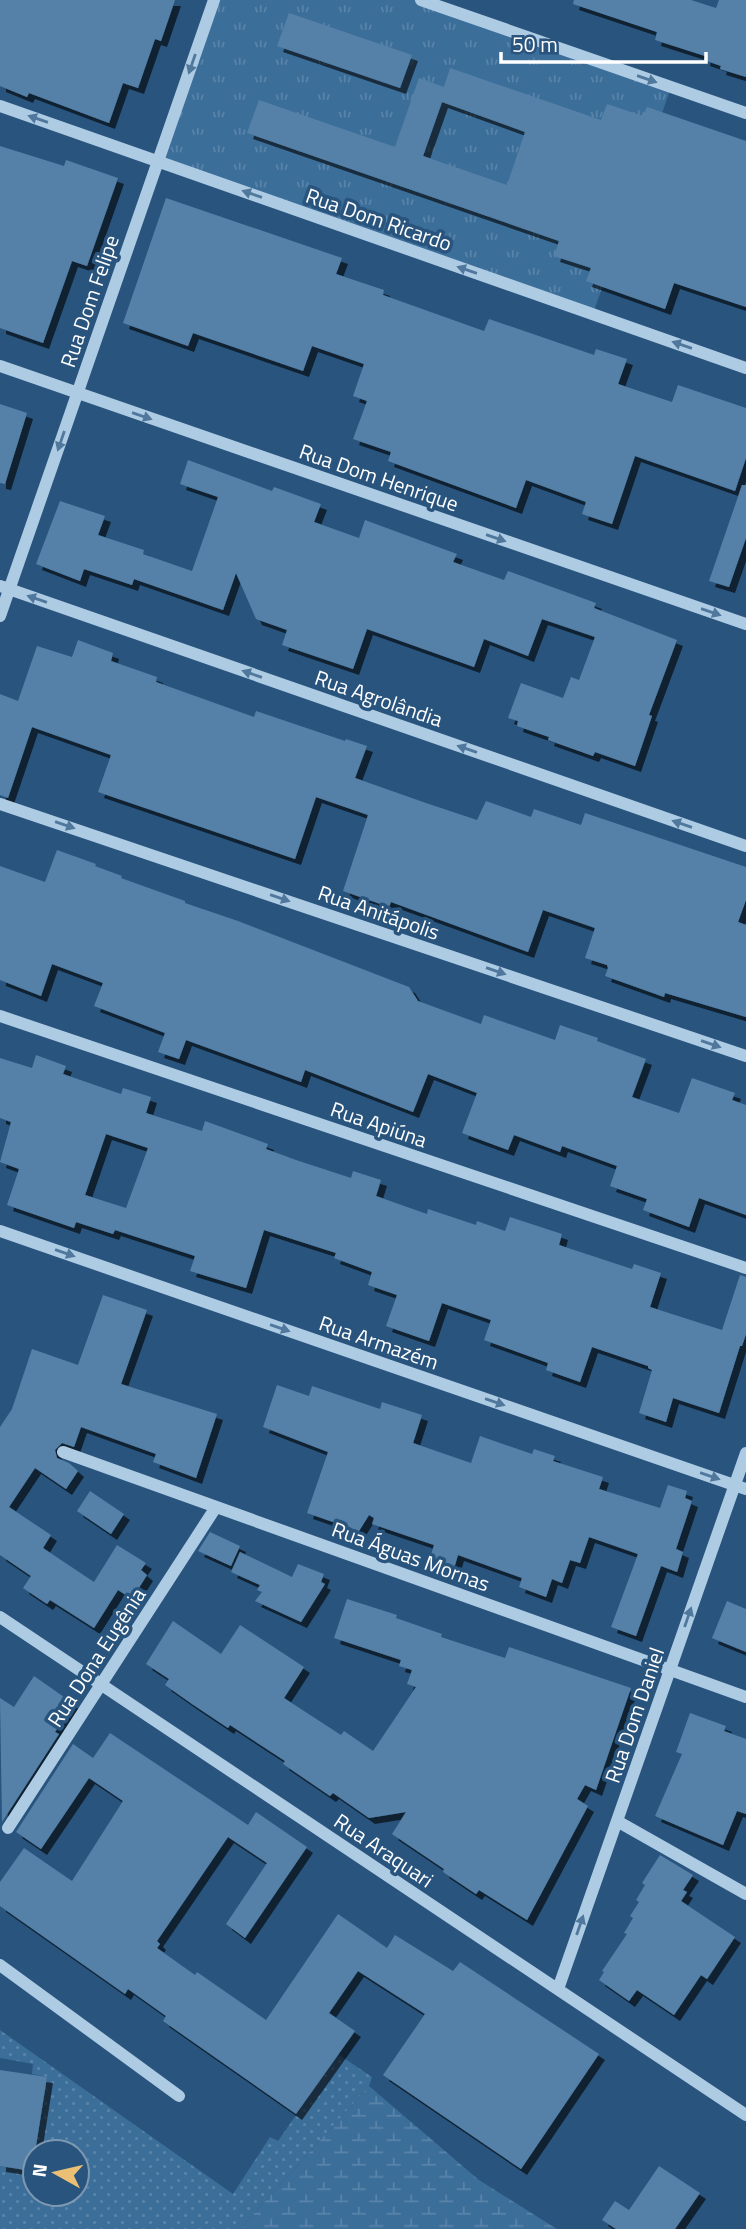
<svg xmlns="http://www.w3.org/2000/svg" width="746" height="2229" viewBox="0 0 746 2229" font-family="'Titillium Web',sans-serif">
  <defs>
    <pattern id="grass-dots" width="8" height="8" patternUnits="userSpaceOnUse" patternTransform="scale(1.75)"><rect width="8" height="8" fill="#3c6e9a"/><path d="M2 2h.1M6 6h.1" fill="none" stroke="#5984a9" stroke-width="1.8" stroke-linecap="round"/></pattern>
    <pattern id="wetland-marsh" width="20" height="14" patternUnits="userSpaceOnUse" patternTransform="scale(1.75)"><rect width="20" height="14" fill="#3c6e9a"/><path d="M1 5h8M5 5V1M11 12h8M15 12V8" fill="none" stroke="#5984a9"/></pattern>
    <pattern id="park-tufts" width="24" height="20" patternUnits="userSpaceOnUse" patternTransform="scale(1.75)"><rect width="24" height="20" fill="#3c6e9a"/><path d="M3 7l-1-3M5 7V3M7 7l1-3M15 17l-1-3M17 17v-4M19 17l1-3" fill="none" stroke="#5984a9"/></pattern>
    <filter id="shadow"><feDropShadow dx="6" dy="6" stdDeviation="0" flood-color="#0009"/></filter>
  </defs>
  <rect width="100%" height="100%" fill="#28547d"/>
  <!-- grass -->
  <path fill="url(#grass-dots)" fill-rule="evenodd" d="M298,2027l74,50 -3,9 -129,143h-240v-63l32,5 15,-94 -15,-3 1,-10 -33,-6v-28l233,164 37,-57 8,4 52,-75zM35,2152h42v42h-42z"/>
  <!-- wetland -->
  <path fill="url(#wetland-marsh)" d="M369,2086l110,94 78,49h-317z"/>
  <!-- park -->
  <path fill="url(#park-tufts)" d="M214,0h207l250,87 -78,227 -435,-153z"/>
  <!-- building -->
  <path fill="#5581a8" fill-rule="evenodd" filter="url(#shadow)" d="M0,0h175l-14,41 -6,-2 -17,49 -15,-5 -14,40 -80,-30 -2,4 -27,-11z
    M574,0h117l25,8 3,-8h27v77l-26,-8 1,-3 -17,-6 1,-4 -50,-16 2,-8 -84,-28z
    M289,13l123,42 -12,33 -123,-42z
    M450,68l151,52 6,-16 36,12 4,-9 99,34v166l-72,-24 -9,26 -79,-28 5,-13 -37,-12 5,-15 -312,-108 12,-33 136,47 24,-69 25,9zM442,102l83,30 -18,53 -84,-29z
    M0,146l64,20 2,-6 52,18 -31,88 -15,-5 -29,82 -43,-15z
    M166,198l176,60 -6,16 48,16 -1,5 101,36 5,-12 105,36 2,-6 31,10 -9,25 54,18 6,-17 68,23v50l-11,33 -100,-35 -23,68 -30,-10 4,-12 -60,-22 -10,28 -128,-47 3,-9 -38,-13 14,-38 -14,-5 11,-32 -52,-18 -9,25 -110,-38 -5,13 -65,-23z
    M0,404l27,9 -22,71 -5,-1z
    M188,460l84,31 2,-4 47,17 -7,18 45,16 6,-18 92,34 -4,8 51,18 4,-9 88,32 -2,5 83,32 -28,75 3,1 -17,50 -40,-14 -2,4 -45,-16 1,-3 -32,-11 1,-5 -10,-3 13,-35 42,15 8,-21 8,3 16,-43 -53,-18 -14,37 -44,-17 -10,28 -107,-38 -14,40 -71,-24 5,-15 -31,-11 -20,-46 -13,37 -89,-31 -2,6 -48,-16 -4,12 -44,-17 24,-63 45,15 -7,19 46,15 -1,4 49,17 26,-74 -38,-13z
    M742,485h4v53l-17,49 -20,-6z
    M78,640l35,13 -2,8 46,16 -1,5 98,35 2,-6 89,30 1,-2 21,7 -12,32 71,25 51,17 9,-19 45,16 3,-8 47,16 4,-12 161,54v33l-8,22 8,3v92l-81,-24 -1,4 -59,-21 3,-8 -1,-3 -22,-7 10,-30 -52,-18 -15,42 -137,-50 -2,5 -46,-16 25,-76 -52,-18 -21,62 -197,-67 13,-37 -79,-28 -24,71 -8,-3v-101l18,7 19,-55 35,11z
    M57,850l39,14 -1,2 27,10 -1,2 64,23v2l53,18 171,66 9,14 63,23 3,-9 71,25 5,-15 38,13 -1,3 49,18 -14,38 47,16 13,-35 43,15 -3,7 14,5v110l-47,-17 -10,29 -46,-17 4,-11 -37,-13 7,-20 -55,-20 -2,6 -46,-17 -6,15 -46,-17 15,-40 -49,-19 -15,38 -108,-42 -4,12 -115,-42 -7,19 -21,-7 7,-19 -71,-27 9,-23 -51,-19 -11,32 -41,-16v-114l45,16z
    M36,1055l30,11 -3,8 58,20 2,-6 28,9 -5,16 56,18 3,-10 63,23 -2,5 30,11 55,18 2,-7 28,9 -5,16 51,18 1,-5 48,16 1,-4 28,10 5,-14 52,17 -3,11 73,24 2,-5 27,9 -11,34 72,23 18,-55 6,2v57l-4,12h-2l-21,67 -46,-15 -7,24 -27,-9 13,-43 -4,-2v-2l-56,-19 -12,35 -34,-12 2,-7 -64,-23 7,-20 -49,-17 -13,38 -43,-15 11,-31 -29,-10 4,-13 -38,-14 2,-5 -72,-23 -18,58 -56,-17 5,-15 -80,-26 -2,4 -37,-12 -2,6 -67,-23 12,-36 -19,-7 11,-40 -11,-4v-60l32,10zM106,1134l42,14 -22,60 -41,-13z
    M103,1295l44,15 -26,74 96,30 -21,64 -43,-16 3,-8 -75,-27 -7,20 -12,-4 -7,7 2,8 12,5 9,8 -12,18 -31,-21 -26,39 42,28 -8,13 51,34 23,-37 29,18 -5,7 6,5 -15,24 -14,-9 -24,38 -44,-28 -3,4 -24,-16 8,-12 -31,-21v-128l12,-18 20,-60 46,16z
    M277,1385l32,11 3,-10 68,23 2,-7 40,13 -9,28 58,20 9,-27 52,18 2,-5 21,7 -2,5 50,16 -4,12 61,19 8,-23 19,6 -2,7 7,3 -16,48 7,3 -6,20 -16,-6 -25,70 -25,-9 27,-73 -49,-17 -9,26 -10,-3 -8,23 -10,-4 -6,18 -27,-10 3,-9 -64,-23 -5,17 -25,-8 6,-19 -62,-21 2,-6 -5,-3 -10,16 -52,-18 21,-61 -65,-25z
    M90,1491l34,23 -13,20 -34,-23z
    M210,1532l30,14 -9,20 -33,-15z
    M240,1552l52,25 6,-13 26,10 -3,8 4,2 -24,38 -46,-21 7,-9 -5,-2 3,-5 -29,-13z
    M347,1599l50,16 -1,3 46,16 -1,3 64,21 4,-11 122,41 -35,102 -11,-5 -8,14 11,7 -61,114 -48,-30 -3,4 -33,-22 1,-3 -52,-35 14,-22 -37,6 -36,-25 -3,3 -47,-32 2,-3 -55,-36 -2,3 -36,-24 -27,-19 4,-6 -23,-15 27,-43 48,33 19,-29 64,42 -20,31 57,37 3,-4 29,20 43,-64 -9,-3 5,-14 -13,-4 2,-6 -67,-22z
    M727,1601l19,8v43l-34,-14z
    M34,1676l40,28 -19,28 4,2 -57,88 -2,-124 14,9z
    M690,1713l36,13 -2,5 22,8v75l-9,-3 -14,34 -68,-29 27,-62 -6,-2z
    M110,1733l138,92 8,-13 51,35 -62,91 -19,-14 41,-61 -39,-26 -71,104 3,3 -3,4 38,27 2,-3 69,48 72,-106 49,34 8,-13 58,36 7,-9 139,92 -78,115 -138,-94 42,-61 -67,-43 -29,42 26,18 -59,83 -133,-93 3,-5 -38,-27 -3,5 -125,-88v-24l24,-34 48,33 51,-80 -34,-23 -48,71 -25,-17 57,-88 20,14z
    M660,1855l33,20 -10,15 4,2 -6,9 54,36 -28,42 -6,-4 -27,40 -37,-25 -8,11 -30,-21 5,-8 -2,-1 25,-37 -3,-1 9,-15 -3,-2 9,-14 -3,-2 9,-15 -3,-2z
    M0,2070l47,7 -15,94 -32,-5z
    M659,2166l41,27 -25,36h-59l-14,-9 13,-19 14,9z"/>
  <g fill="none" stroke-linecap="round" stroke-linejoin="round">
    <!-- minor -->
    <path stroke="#aecbe4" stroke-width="12" d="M421,0l325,113
      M0,106l746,262
      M0,366l746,258
      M0,586l746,260
      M0,616l214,-616
      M0,804l746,252
      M0,1016l746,252
      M0,1231l746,258
      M63,1452l683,245
      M0,1617l746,498
      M617,1821l129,73
      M8,1828l208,-321
      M0,1965l179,131
      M558,1989l188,-536"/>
  </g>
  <!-- one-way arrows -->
  <defs><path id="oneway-solid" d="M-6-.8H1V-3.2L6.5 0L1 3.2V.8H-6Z" transform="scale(1.75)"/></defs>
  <g fill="#50789c">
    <use href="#oneway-solid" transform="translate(192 64) rotate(109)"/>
    <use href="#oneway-solid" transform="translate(647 79) rotate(19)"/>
    <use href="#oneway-solid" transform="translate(38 119) rotate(-161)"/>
    <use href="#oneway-solid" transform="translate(252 194) rotate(-161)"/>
    <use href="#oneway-solid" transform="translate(467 270) rotate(-161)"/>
    <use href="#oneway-solid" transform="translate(682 345) rotate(-161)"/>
    <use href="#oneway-solid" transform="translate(142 416) rotate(19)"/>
    <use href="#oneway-solid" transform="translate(61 441) rotate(109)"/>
    <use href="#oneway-solid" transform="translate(496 538) rotate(19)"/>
    <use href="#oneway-solid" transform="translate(37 599) rotate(-161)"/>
    <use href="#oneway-solid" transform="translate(711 612) rotate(19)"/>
    <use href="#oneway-solid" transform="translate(252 674) rotate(-161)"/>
    <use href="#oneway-solid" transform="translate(467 749) rotate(-161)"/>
    <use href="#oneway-solid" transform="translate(682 824) rotate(-161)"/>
    <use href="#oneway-solid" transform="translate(65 825) rotate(19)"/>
    <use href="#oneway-solid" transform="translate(280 898) rotate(19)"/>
    <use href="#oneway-solid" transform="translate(496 971) rotate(19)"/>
    <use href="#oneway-solid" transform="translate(711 1044) rotate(19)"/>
    <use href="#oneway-solid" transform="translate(65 1253) rotate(19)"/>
    <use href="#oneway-solid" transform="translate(280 1328) rotate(19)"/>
    <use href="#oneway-solid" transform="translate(495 1402) rotate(19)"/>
    <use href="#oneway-solid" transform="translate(710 1476) rotate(19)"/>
    <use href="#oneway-solid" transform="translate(688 1617) rotate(-71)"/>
    <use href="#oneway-solid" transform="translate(580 1925) rotate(-71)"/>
  </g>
  <g text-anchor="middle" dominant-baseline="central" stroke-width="7" stroke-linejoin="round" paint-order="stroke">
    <!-- street labels -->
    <g font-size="21" fill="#fff" stroke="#28547d">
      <text transform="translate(379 219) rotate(19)">Rua Dom Ricardo</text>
      <text transform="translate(89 301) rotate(-71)">Rua Dom Felipe</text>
      <text transform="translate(379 477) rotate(19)">Rua Dom Henrique</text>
      <text transform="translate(379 698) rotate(19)">Rua Agrolândia</text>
      <text transform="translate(379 912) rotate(19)">Rua Anitápolis</text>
      <text transform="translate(379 1124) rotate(19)">Rua Apiúna</text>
      <text transform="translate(379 1342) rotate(19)">Rua Armazém</text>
      <text transform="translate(411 1556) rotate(20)">Rua Águas Mornas</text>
      <text transform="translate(96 1657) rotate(-57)">Rua Dona Eugênia</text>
      <text transform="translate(634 1715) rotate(-71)">Rua Dom Daniel</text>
      <text transform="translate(384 1850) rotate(34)">Rua Araquari</text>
    </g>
  </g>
  <!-- north arrow -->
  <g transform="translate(56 2173) rotate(278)"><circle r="33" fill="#28547d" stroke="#7e98b1" stroke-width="2"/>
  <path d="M0-5L12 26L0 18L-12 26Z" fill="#ebc075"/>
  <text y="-10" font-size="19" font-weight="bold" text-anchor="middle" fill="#ffffff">N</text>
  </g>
  <!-- scale -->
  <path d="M501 52v10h205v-10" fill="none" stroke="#ffffff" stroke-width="3.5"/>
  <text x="512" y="52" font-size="21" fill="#ffffff" stroke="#28547d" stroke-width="5" paint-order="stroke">50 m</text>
</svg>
